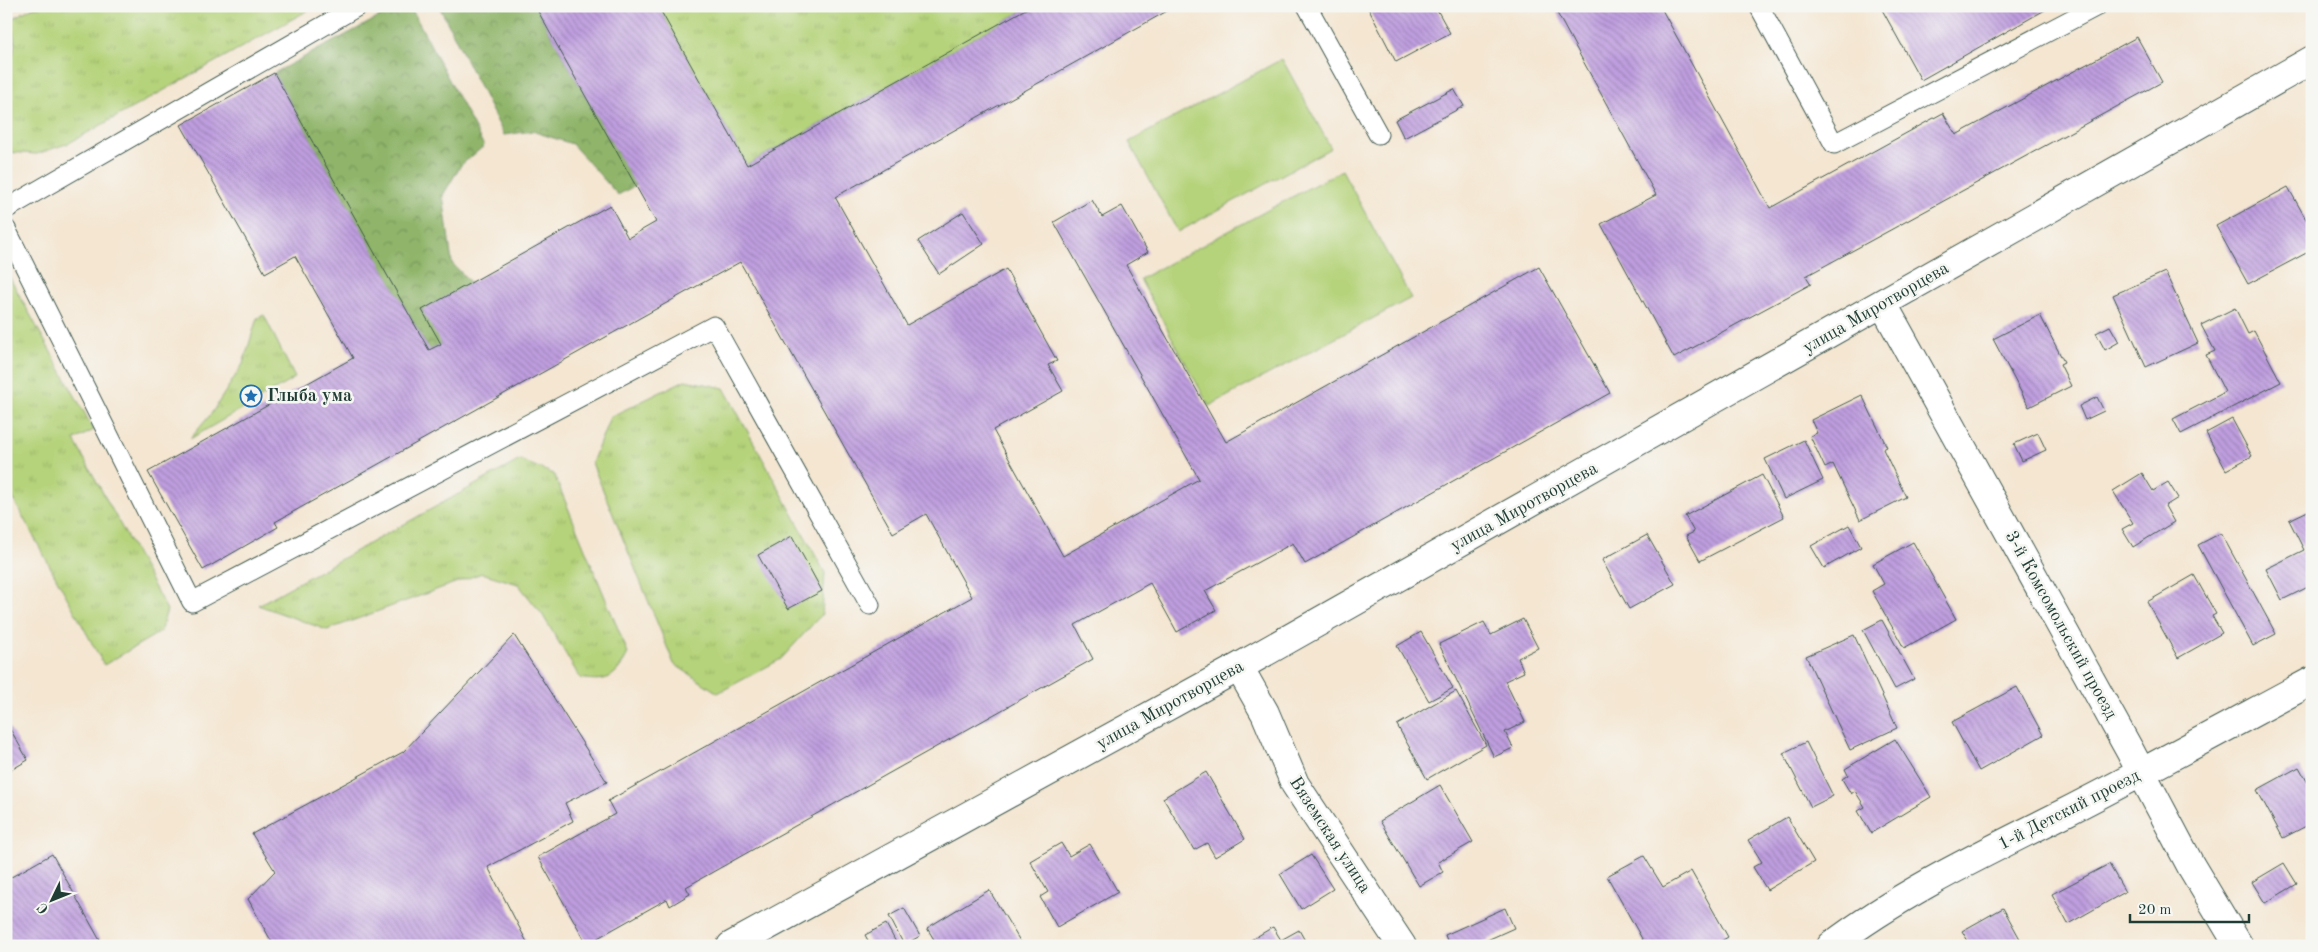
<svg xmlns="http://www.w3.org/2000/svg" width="2318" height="952" viewBox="0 0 2318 952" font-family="'Old Standard TT',serif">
  <defs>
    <pattern id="grass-tufts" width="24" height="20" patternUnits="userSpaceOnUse" patternTransform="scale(1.25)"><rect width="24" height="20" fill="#b5d37a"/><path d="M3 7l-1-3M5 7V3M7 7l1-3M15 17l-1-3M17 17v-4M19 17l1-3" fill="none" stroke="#9bb66a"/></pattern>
    <pattern id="forest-crowns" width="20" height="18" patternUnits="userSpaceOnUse" patternTransform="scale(1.25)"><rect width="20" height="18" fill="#90b56a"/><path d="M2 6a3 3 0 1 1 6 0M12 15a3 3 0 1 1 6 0" fill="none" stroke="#759458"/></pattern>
    <pattern id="building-back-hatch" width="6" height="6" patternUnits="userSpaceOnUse" patternTransform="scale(1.25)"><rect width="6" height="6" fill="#bf9edf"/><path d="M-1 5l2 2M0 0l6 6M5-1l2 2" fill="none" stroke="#9b82b6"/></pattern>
  </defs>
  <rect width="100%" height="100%" fill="#f6f6f2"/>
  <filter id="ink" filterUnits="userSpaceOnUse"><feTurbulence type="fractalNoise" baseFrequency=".02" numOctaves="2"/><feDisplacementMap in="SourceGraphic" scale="10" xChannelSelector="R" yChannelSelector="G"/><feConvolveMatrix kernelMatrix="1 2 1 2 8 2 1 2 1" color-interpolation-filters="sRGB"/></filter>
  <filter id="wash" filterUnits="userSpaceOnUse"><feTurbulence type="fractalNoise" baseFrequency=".0096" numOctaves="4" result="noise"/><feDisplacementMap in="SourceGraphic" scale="20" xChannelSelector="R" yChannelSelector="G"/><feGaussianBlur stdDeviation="1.12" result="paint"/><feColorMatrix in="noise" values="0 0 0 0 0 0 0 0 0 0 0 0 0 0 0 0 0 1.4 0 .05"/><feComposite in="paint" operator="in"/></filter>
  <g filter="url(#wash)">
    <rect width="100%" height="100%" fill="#f4e6d1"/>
    <!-- grass -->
    <path fill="url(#grass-tufts)" stroke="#6a8857" d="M35,6h281l-247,137 -32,11 -31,-2v-64l9,-45 -5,-23z
      M658,6h373l-284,159z
      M6,271l88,159 -20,10 93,170 -7,22 -56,33 -98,-179z
      M264,315l31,63 -105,61 21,-25 32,-50 14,-46z
      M685,380l39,8 101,185 -3,41 -41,45 -63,34 -44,-29 -82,-201 18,-46z
      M520,460l34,14 74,179c-12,25 -21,30 -48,25l-38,-64 -24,-30 -36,-11 -155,57 -69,-25z"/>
    <!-- forest -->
    <path fill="url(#forest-crowns)" stroke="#58794f" d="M400,6h10l74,140 -23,19 -18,30 9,68 19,20 -30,61 -12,6 -155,-277z
      M439,6h96l101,179 -18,10 -46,-51 -40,-13 -28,4z"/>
    <!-- pitch -->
    <path fill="#b5d37a" stroke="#6a8857" d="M1282,59l49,89 -153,84 -49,-90z
      M1342,170l69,128 -202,108 -69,-127z"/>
    <g id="blocks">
      <!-- building -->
      <path fill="url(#building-back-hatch)" d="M535,6h123l89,159 284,-159h145l-341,191 72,128 99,-56 51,92 -9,4 15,26 -70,39 70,126 136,-77 -145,-257 38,-22 10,17 20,-11 26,46 -22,13 100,177 313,-175 71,126 -305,171 -12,-21 -88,48 11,19 -39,22 -27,-49 -75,42 18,34 -407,228 4,7 -20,12 -3,-7 -80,45 -49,-87 77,-43 -7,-13 364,-204 -46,-83 -33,19 -153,-271 -465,260 3,5 -75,43 -55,-98 205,-114 -58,-102 -30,17 -84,-148 93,-52 155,277 12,-6 -19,-34 188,-105 18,33 28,-16z
        M1367,6h68l15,27 -54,29z
        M1569,6h91l110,202 173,-95 13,22 181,-98 25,45 -356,194 5,8 -137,74 -73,-134 55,-29 -99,-182z
        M1880,6h172l-131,74z
        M1454,89l10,17 -60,32 -9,-18z
        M2288,187l24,43v20l-64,34 -32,-58z
        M963,212l21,32 -45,30 -21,-33z
        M2165,272l33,71 -52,24 -33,-72z
        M2235,308l13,26 6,-3 27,51 -100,52 -8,-15 52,-27 -19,-37 9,-4 -14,-26z
        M2040,315l24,47 -4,2 11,22 -42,21 -36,-68z
        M2110,326l9,16 -14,8 -9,-17z
        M1862,395l25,52 -4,2 23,48 -46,23 -27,-56 -8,4 -15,-32 7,-3 -6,-13z
        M2097,397l7,14 -19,9 -6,-14z
        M2232,419l20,37 -26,14 -20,-37z
        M2038,433l8,17 -24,11 -8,-17z
        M1804,440l19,40 -39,19 -19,-40z
        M2142,473l11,18 15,-9 10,16 -13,8 9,16 -41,25 -11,-18 11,-6 -20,-32z
        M1762,475l22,42 -84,44 -14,-25 8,-4 -9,-16z
        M2312,509v76l-30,15 -16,-31 38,-19 -15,-30z
        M1849,525l12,22 -37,21 -13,-22z
        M2221,533l55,101 -23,12 -55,-101z
        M1647,535l28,49 -46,25 -27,-49z
        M792,536l30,55 -34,18 -30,-54z
        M1913,542l43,77 -52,29 -32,-57 12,-7 -11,-20z
        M2194,575l22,39 -4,2 10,17 -44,25 -31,-56z
        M1523,619l15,29 -20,10 6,14 -19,9 20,41 -20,10 8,16 -19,9 -55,-113 45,-22 7,13z
        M1882,620l32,59 -19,10 -32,-59z
        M1421,632l32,56 -24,13 -32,-55z
        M514,635l93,147 -42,21 8,18 -85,46 41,79h-255l-26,-47 27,-28 -23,-37 151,-82z
        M1854,635l43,93 -47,22 -44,-94z
        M2017,687l26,48 -64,36 -27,-49z
        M1456,691l30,54 -59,34 -30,-54z
        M6,722l22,38 -22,13z
        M1895,739l36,58 -60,36 -13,-22 7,-4 -10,-16 -4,3 -9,-15 6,-4 -3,-6z
        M1806,742l27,54 -22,11 -28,-54z
        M2299,767l13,23v33l-29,15 -26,-48z
        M1206,772l39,67 -30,18 -8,-14 -13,7 -31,-52z
        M1440,785l33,57 -35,20 5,10 -24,14 -39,-65z
        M1787,817l27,45 -47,28 -14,-23 9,-5 -14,-22z
        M1061,843l8,13 21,-12 28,48 -61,35 -17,-30 8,-5 -18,-31z
        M52,854l51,92h-97v-66z
        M1311,855l22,34 -32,20 -21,-35z
        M1644,856l19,31 28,-16 37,66 -15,9h-67l-39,-70z
        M2284,863l13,21 -32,19 -13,-21z
        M2109,864l16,28 -57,32 -16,-30z
        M989,890l34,56h-85l-11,-18z
        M904,908l16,28 -16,9 -15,-29z
        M1505,908l9,20 -40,18h-25l-4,-11z
        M2003,908l21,38h-53l-9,-15z
        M886,924l12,22h-27l-6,-11z
        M1273,927l8,13 18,-10 9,16h-61l-1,-3z"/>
    </g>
  </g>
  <g filter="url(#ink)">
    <use href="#blocks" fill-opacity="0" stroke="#3f564c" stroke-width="1"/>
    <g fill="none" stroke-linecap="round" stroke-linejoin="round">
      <!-- service casing -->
      <g stroke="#3f564c" stroke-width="21">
        <path id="service" d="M1307,6l71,128
          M1759,6l75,138 263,-138
          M6,209l352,-203
          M6,229l186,373 522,-276 156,279"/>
      </g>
      <!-- minor casing -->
      <g stroke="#3f564c" stroke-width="30">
        <path id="minor" d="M1883,304l247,447 61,115 48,80
          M1239,667l26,46 30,71 107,162
          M731,946l508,-279 1073,-607
          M1831,946c71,-54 154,-93 233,-133 84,-43 166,-88 248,-132"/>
      </g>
      <!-- service -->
      <use href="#service" stroke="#fff" stroke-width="19"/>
      <!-- minor -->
      <use href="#minor" stroke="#fff" stroke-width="28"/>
    </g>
  </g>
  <!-- icons -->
  <defs>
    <g id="sight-ring" transform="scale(1.125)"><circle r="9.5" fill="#f6f6f2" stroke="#1f6fb2" stroke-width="1.5"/><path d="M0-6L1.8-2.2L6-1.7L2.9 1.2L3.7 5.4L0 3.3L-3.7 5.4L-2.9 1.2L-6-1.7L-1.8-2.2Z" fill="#1f6fb2"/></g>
  </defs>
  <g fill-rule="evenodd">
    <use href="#sight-ring" x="251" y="396"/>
  </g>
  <g text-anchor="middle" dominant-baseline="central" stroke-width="5" stroke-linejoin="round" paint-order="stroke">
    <!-- street labels -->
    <g font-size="18" fill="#1f3d34" stroke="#f6f6f2">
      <text transform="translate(1876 308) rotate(-30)">улица Миротворцева</text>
      <text transform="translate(1524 507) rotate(-29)">улица Миротворцева</text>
      <text transform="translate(2061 625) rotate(61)">3-й Комсомольский проезд</text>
      <text transform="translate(1170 705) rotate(-29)">улица Миротворцева</text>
      <text transform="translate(2069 810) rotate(-27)">1-й Детский проезд</text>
      <text transform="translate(1330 835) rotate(57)">Вяземская улица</text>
    </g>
    <!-- poi labels -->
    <g font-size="18" font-weight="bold" fill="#1f3d34" stroke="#f6f6f2" text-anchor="start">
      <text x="267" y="396">Глыба ума</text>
    </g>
  </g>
  <!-- margin -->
  <rect width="2318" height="952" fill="none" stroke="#f6f6f2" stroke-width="25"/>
  <!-- north arrow -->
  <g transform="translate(52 900) rotate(227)" stroke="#f6f6f2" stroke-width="4" paint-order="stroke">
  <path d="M0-4L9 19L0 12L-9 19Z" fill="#1f3d34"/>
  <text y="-8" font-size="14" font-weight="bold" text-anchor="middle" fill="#1f3d34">С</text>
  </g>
  <!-- scale -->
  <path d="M2130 914v8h119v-8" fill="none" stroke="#1f3d34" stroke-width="2.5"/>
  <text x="2138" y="914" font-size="15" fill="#1f3d34" stroke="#f6f6f2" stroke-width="4" paint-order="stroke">20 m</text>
</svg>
